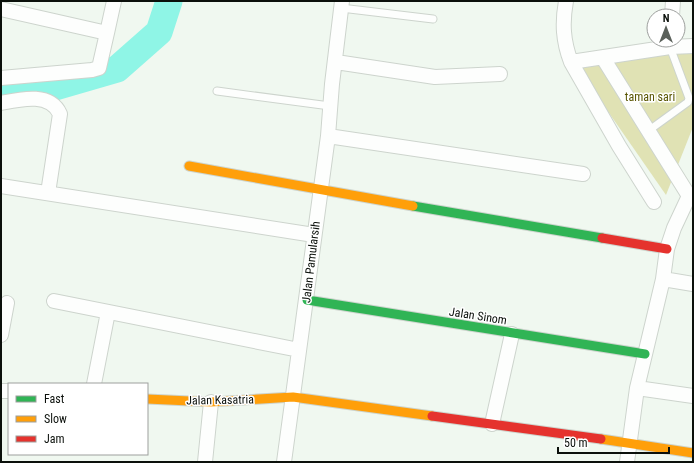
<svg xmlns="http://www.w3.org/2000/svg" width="694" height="463" viewBox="0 0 694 463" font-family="'Roboto Condensed',sans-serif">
  <rect width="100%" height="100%" fill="#f0f8f0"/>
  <!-- green -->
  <path fill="#e0e2b4" d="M693,50v77l-27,68 -91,-131z"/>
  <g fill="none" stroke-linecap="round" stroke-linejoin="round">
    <!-- river -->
    <path stroke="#8ff5e6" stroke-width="27" d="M1,93l54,-6 62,-18 42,-37 10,-31"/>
    <!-- lane casing -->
    <g stroke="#cdd4cd" stroke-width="9">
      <path id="lane" d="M341,8l92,11
        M217,91l113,15
        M648,131l40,-29 1,-4 -19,-51"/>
    </g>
    <!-- street casing -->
    <g stroke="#cdd4cd" stroke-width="16">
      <path id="street" d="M566,1c-4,22 -3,40 5,61l48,84 35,56
        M1,9l106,24 7,-32
        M672,16l1,-15
        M603,58l86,138 -15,32 -7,21 -4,30 -26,109 -10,74
        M336,62l99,15 65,-3
        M571,62l99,-15 23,-1
        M1,78l91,-8 7,-2 8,-35
        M1,103c20,-4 49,-11 59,11l-12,79
        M328,136l255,38
        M1,186l313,49
        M663,279l30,5
        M54,301l245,49
        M1,335l6,-32
        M94,384l14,-72
        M637,388l56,8
        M1,391h8
        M492,424l20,-90
        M205,462l6,-60
        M284,462l44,-326 4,-52 10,-83"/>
    </g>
    <!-- fast casing -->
    <g stroke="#cdd4cd" stroke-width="11">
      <path id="fast" d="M413,206l189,32
        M307,300l338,54"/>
    </g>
    <!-- slow casing -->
    <g stroke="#cdd4cd" stroke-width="11">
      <path id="slow" d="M189,166l224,40
        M147,399l64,3 82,-5 139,19
        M601,439l92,14"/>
    </g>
    <!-- jam casing -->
    <g stroke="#cdd4cd" stroke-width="11">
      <path id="jam" d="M602,238l65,11
        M432,416l169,23"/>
    </g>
    <!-- lane -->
    <use href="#lane" stroke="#fdfefd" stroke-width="7"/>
    <!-- street -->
    <use href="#street" stroke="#fdfefd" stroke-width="14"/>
    <!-- fast -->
    <use href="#fast" stroke="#30b455" stroke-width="9"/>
    <!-- slow -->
    <use href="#slow" stroke="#ff9f0a" stroke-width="9"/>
    <!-- jam -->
    <use href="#jam" stroke="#e5322d" stroke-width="9"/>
  </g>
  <g text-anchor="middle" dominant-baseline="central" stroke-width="3" stroke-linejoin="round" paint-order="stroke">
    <!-- park labels -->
    <g font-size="12" fill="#595603" stroke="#fff">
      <text x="650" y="97">taman sari</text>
    </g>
    <!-- street labels -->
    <g font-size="12" fill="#0b100b" stroke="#fff">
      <text transform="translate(311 262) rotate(-83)">Jalan Pamularsih</text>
      <text transform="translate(478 316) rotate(9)">Jalan Sinom</text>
      <text transform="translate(220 400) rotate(-1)">Jalan Kasatria</text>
    </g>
  </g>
  <!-- border -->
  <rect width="694" height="463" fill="none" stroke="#0b100b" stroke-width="4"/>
  <!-- legend -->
  <rect x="8" y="383" width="140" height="72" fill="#ffffff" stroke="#9d9f9d"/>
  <rect x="16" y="396" width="20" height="6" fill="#30b455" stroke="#9d9f9d"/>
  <text x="44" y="403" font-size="12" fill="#0b100b">Fast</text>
  <rect x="16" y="416" width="20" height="6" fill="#ff9f0a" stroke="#9d9f9d"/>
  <text x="44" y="423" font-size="12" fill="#0b100b">Slow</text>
  <rect x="16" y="436" width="20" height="6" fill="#e5322d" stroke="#9d9f9d"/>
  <text x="44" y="443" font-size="12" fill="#0b100b">Jam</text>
  <!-- north arrow -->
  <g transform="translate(666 28)"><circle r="19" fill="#ffffff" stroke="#9d9f9d"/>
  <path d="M0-3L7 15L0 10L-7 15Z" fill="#5b615b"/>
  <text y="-6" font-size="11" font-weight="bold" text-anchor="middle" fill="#0b100b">N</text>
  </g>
  <!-- scale -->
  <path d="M558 447v6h111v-6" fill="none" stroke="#0b100b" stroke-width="2"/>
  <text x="564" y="447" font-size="12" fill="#0b100b" stroke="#ffffff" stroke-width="3" paint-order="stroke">50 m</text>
</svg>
